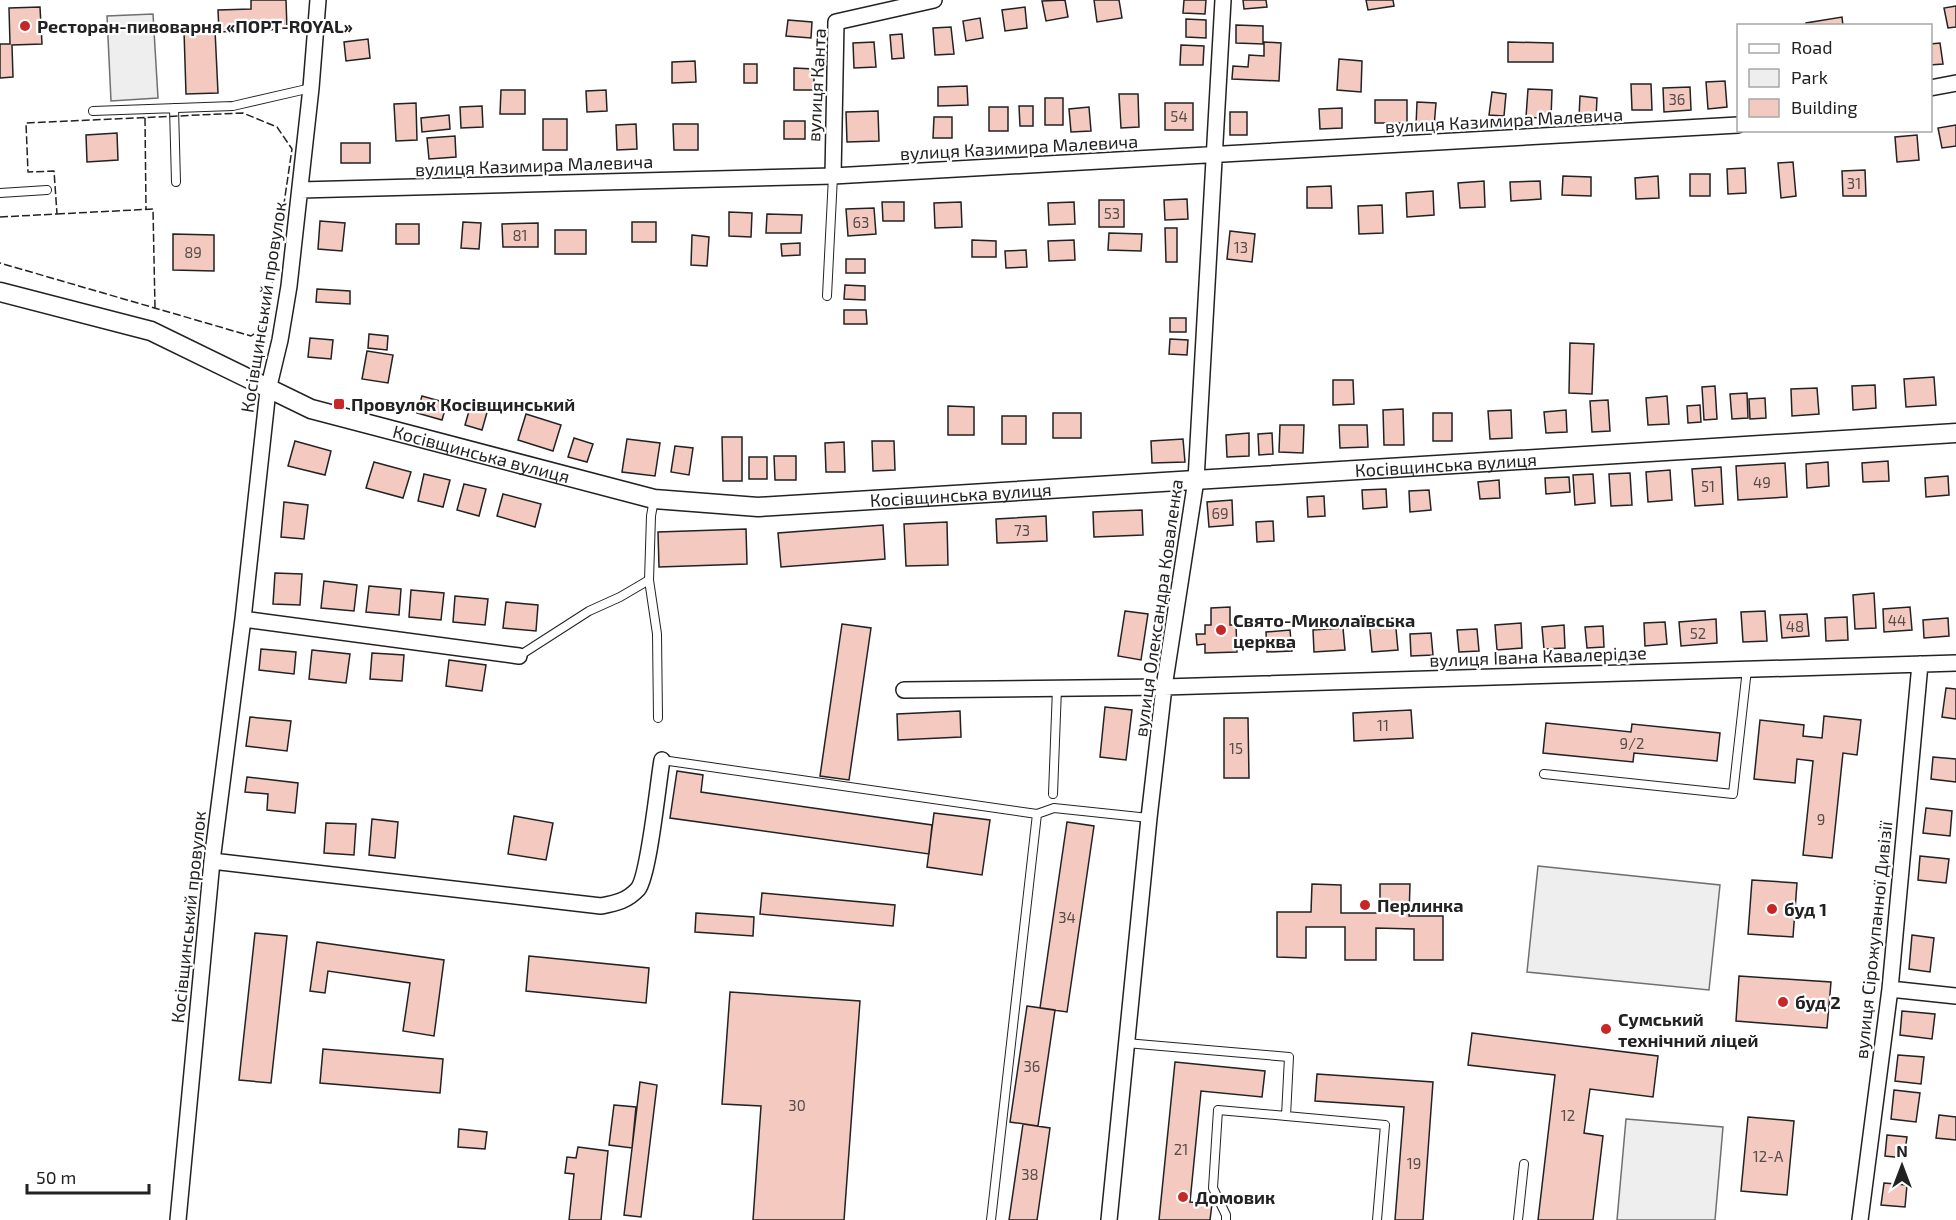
<svg xmlns="http://www.w3.org/2000/svg" width="1956" height="1220" viewBox="0 0 1956 1220" font-family="'Exo 2',sans-serif">
  <rect width="100%" height="100%" fill="#fff"/>
  <!-- green -->
  <path fill="#eee" stroke="#6f6f6f" stroke-width="1.5" d="M153,14l5,84 -47,3 -4,-85z
    M1538,866l182,19 -11,105 -182,-18z
    M1626,1119l97,8 -8,93h-98z"/>
  <!-- building -->
  <path fill="#f3c9c0" stroke="#222" stroke-width="1.5" d="M251,0h35l1,29 -68,3 -1,-22 33,-1z
    M1065,0l3,17 -22,4 -4,-20z
    M1094,0h25l3,18 -25,4z
    M1184,0h22l-1,14 -22,-1z
    M1243,0h23l1,7 -23,2z
    M1366,0h27l1,6 -26,4z
    M1956,6v21l-8,1 -4,-20z
    M40,7l2,37 -30,1 1,32 -13,1v-34h10l-1,-36z
    M1025,7l2,21 -22,3 -3,-21z
    M1842,17l1,9h-37v-3z
    M980,18l3,20 -17,3 -3,-20z
    M1186,19l20,1v18l-20,-1z
    M788,20l24,2 -1,16 -25,-2z
    M1236,25l27,1v18l-27,-1z
    M951,27l3,27 -19,1 -2,-27z
    M215,30l3,63 -32,1 -2,-63z
    M902,34l2,24 -12,1 -2,-24z
    M368,39l2,19 -24,3 -2,-19z
    M874,42l2,25 -22,1 -1,-25z
    M1264,42l17,1 -2,38 -47,-2 1,-13 15,1 1,-12 15,1z
    M1508,42l45,1v19h-45z
    M1940,43l3,21 -13,1v-21z
    M1181,45l23,1 -1,19h-23z
    M1339,59l23,2 -1,31 -24,-2z
    M695,61l1,21 -24,1v-21z
    M744,64h13v19h-13z
    M794,68l20,1v21h-20z
    M1725,81l2,26 -19,2 -2,-27z
    M1631,84h20l1,26h-20z
    M967,86l1,19 -30,1v-19z
    M1690,87l1,23 -27,2 -1,-24z
    M1528,89l24,1 -1,29 -25,-2z
    M501,90h24v24h-25z
    M606,90l1,21 -20,1 -1,-21z
    M1492,92l14,2 -2,22 -15,-1z
    M1119,94h19l1,33 -18,1z
    M1580,96l17,2 -1,20 -17,-1z
    M1045,98h18v27h-18z
    M1375,100h32v23h-32z
    M1417,102l19,1 -2,24 -18,-1z
    M416,103l1,37 -21,1 -2,-37z
    M1165,103h28v27h-28z
    M482,106l1,21 -22,1 -1,-21z
    M1019,106h14v20h-13z
    M989,107h19v24h-19z
    M1089,107l2,24 -20,1 -2,-23z
    M1342,108v20l-22,1 -1,-20z
    M878,111l1,30 -32,1 -1,-30z
    M1230,112h17v23h-17z
    M449,115l1,14 -28,3 -1,-14z
    M934,117h18v21h-19z
    M543,119h24v31h-24z
    M784,121h21v18h-21z
    M636,124l1,25 -20,1 -1,-25z
    M673,124h25v26h-24z
    M1956,125v21l-14,2 -4,-20z
    M117,133l1,27 -31,2 -1,-27z
    M1917,135l2,25 -22,2 -2,-25z
    M455,136l1,21 -27,2 -2,-21z
    M341,143h29v20h-29z
    M1793,162l3,34 -15,2 -3,-35z
    M1745,168l1,25 -18,1 -1,-25z
    M1865,170l1,26h-23l-1,-25z
    M1690,174h20v22h-20z
    M1563,176l28,1v19l-29,-1z
    M1658,176l1,22 -23,1 -1,-21z
    M1484,181l1,26 -25,1 -2,-25z
    M1540,181l1,18 -30,2 -1,-19z
    M1331,186l1,22h-25v-21z
    M1433,191l1,24 -27,2 -1,-24z
    M1187,199l1,20 -23,1 -1,-20z
    M1099,200h25v27h-25z
    M882,202h22v19h-21z
    M961,202l1,25 -27,1 -1,-25z
    M1074,202l1,22 -26,1 -1,-22z
    M1382,205l1,28 -24,1 -1,-28z
    M874,208l2,26 -28,2 -2,-27z
    M729,212l23,1 -1,24 -22,-1z
    M767,214l35,1 -1,18h-35z
    M320,221l25,2 -3,28 -24,-2z
    M463,222l18,1 -2,26 -18,-1z
    M632,222h24v20h-24z
    M538,223v24h-35l-1,-23z
    M396,224h23v20h-23z
    M1165,228h12v34h-11z
    M555,230h31v24h-31z
    M1230,231l25,3 -3,28 -25,-3z
    M1109,233l33,1 -1,17 -33,-1z
    M173,234l41,1v36l-41,-1z
    M692,235l17,2 -2,29 -16,-1z
    M972,240l24,1v16h-24z
    M1074,240l1,20 -26,1 -1,-20z
    M800,243v12l-18,1 -1,-12z
    M1026,250l1,17 -21,1 -1,-17z
    M846,259h19v14h-19z
    M845,285l20,1v14l-21,-1z
    M317,289l33,2v13l-34,-2z
    M844,310h22l1,14h-23z
    M1170,318h16v14h-16z
    M369,334l19,2 -1,14 -19,-2z
    M310,338l23,2 -2,19 -23,-2z
    M1170,339l18,1 -1,15 -18,-1z
    M1570,343l24,1 -2,50 -23,-1z
    M367,351l26,4 -5,28 -26,-4z
    M1934,377l2,28 -30,2 -2,-28z
    M1333,380h20l1,24 -21,1z
    M1875,385l1,23 -23,2 -1,-24z
    M1715,386l2,33 -13,1 -2,-33z
    M1817,388l2,26 -27,2 -1,-27z
    M1747,393l1,25 -16,1 -2,-25z
    M422,396l25,7 -5,17 -25,-7z
    M1667,396l2,28 -21,1 -2,-27z
    M1765,398l1,20 -16,1 -1,-20z
    M1608,400l2,31 -18,1 -2,-31z
    M471,404l17,5 -6,21 -17,-5z
    M1700,405l1,17 -13,1 -1,-17z
    M948,406l26,1v28h-26z
    M1403,409l1,36h-20l-1,-35z
    M1511,410l1,28 -22,1 -2,-28z
    M1566,410l1,22 -21,1 -2,-21z
    M1053,413h28v25h-28z
    M1433,413h19v28h-19z
    M526,414l35,11 -8,26 -35,-11z
    M1002,416h24v28h-24z
    M1280,425h24l-1,28 -24,-1z
    M1339,425h28l1,22 -28,1z
    M1249,433v23l-22,1 -1,-22z
    M1272,433l1,21 -14,1 -1,-21z
    M722,437h20v44h-19z
    M574,438l19,6 -6,18 -19,-5z
    M627,439l33,4 -5,33 -33,-4z
    M1183,439l2,23 -33,1 -1,-22z
    M295,441l36,10 -6,24 -37,-9z
    M872,441h22l1,29 -22,1z
    M844,442l1,30h-19l-1,-29z
    M675,446l18,2 -4,27 -18,-3z
    M774,456h22v24h-21z
    M749,457h18v22h-18z
    M1888,461l1,20 -26,1 -1,-19z
    M374,462l37,10 -8,26 -37,-10z
    M1828,462l1,24 -22,2 -1,-24z
    M1785,463l2,34 -49,3 -2,-34z
    M1721,467l2,37 -28,2 -3,-37z
    M1670,470l2,30 -24,2 -2,-30z
    M1630,473l2,32 -21,1 -2,-32z
    M424,474l26,6 -7,27 -25,-6z
    M1593,474l2,29 -20,2 -2,-30z
    M1948,476l1,19 -23,2 -1,-19z
    M1569,477l1,15 -24,2 -1,-16z
    M1499,480l1,18 -20,1 -2,-17z
    M464,484l22,5 -7,27 -22,-6z
    M1386,489l1,18 -24,2 -1,-19z
    M1429,490l2,20 -21,2 -1,-21z
    M503,494l38,10 -6,23 -38,-11z
    M1324,496l1,20 -17,1 -1,-20z
    M1232,500l1,25 -24,2 -2,-25z
    M284,502l24,3 -4,34 -23,-2z
    M1142,510l1,25 -49,2 -1,-25z
    M1046,516l1,25 -50,2 -1,-24z
    M1273,521l1,20 -17,1 -1,-20z
    M947,522l1,43 -42,1 -2,-42z
    M883,525l2,34 -104,8 -3,-34z
    M746,529l1,35 -88,3 -1,-35z
    M275,573l27,1 -2,31 -27,-1z
    M324,581l33,4 -3,26 -33,-3z
    M369,586l32,3 -2,26 -33,-3z
    M411,590l33,3 -3,27 -32,-3z
    M1874,593l2,35 -21,1 -2,-34z
    M455,596l33,3 -3,26 -32,-3z
    M506,602l32,3 -2,26 -33,-3z
    M1230,607v18h6l1,27 -32,1v-9l-8,1 -1,-11h9v-9h6v-17z
    M1910,607l2,23 -28,2 -1,-23z
    M1125,611l23,3 -7,46 -23,-4z
    M1765,611l2,30 -24,1 -2,-30z
    M1807,614l2,22 -27,2 -2,-23z
    M1847,617l1,23 -22,1 -1,-23z
    M1395,618l3,32 -26,2 -3,-32z
    M1948,618l1,18 -25,2 -1,-18z
    M1716,619l1,24 -36,3 -2,-24z
    M1665,622l2,22 -22,2 -1,-23z
    M1521,623l1,25 -25,2 -2,-25z
    M842,624l29,4 -22,152 -29,-4z
    M1564,625l1,23 -21,1 -2,-22z
    M1603,626l1,21 -17,1 -2,-21z
    M1343,628l2,22 -31,2 -1,-22z
    M1477,629l2,22 -20,1 -2,-22z
    M1290,630l2,21 -25,1 -1,-20z
    M1431,633l2,22 -22,1 -1,-22z
    M261,649l35,3 -2,22 -35,-4z
    M312,650l38,4 -4,29 -37,-4z
    M372,653l32,2 -2,26 -32,-2z
    M449,660l37,5 -4,26 -36,-5z
    M1946,688l10,1v30l-14,-2z
    M1105,707l27,3 -6,50 -26,-3z
    M1411,710l2,28 -59,3 -1,-28z
    M960,711l1,26 -63,3 -1,-26z
    M1824,716l37,4 -4,35 -14,-2 -11,105 -29,-3 10,-94 -16,-2 -2,24 -41,-4 6,-59 44,5 -1,11 19,2z
    M250,717l41,4 -4,30 -41,-5z
    M1224,718h24l1,60h-25z
    M1546,723l85,9 1,-8 88,9 -3,28 -83,-8 -1,9 -90,-9z
    M1933,757l23,2v23l-25,-3z
    M677,771l26,4 -2,17 231,33 -3,29 -259,-36z
    M247,777l51,6 -3,30 -28,-3 1,-16 -23,-2z
    M1926,808l26,3 -2,25 -27,-3z
    M934,813l56,7 -8,55 -55,-8z
    M514,816l39,7 -7,37 -38,-6z
    M372,819l26,3 -3,36 -26,-3z
    M1067,822l27,4 -27,186 -27,-4z
    M326,823l30,1 -2,31 -30,-2z
    M1920,856l29,3 -3,24 -28,-3z
    M1752,880l45,3 -4,54 -45,-3z
    M1312,884l29,1v28h39v-29h30l-1,32h34v44h-29v-31l-38,-1v32h-31v-33h-39v31l-29,-1v-45h34z
    M762,893l133,12 -2,21 -133,-12z
    M696,913l58,4 -1,19 -58,-4z
    M255,933l32,3 -16,147 -32,-3z
    M1912,935l22,3 -4,34 -21,-3z
    M317,942l127,18 -10,76 -31,-5 7,-48 -82,-12 -3,22 -15,-2z
    M529,956l120,12 -3,35 -120,-12z
    M1739,976l92,6 -4,46 -91,-7z
    M730,992l130,9 -16,219h-91l8,-114 -39,-2z
    M1027,1006l28,4 -17,116 -28,-4z
    M1902,1011l33,3 -3,25 -32,-4z
    M1472,1033l186,23 -5,41 -63,-8 -6,44 19,3 -10,84h-55l17,-145 -87,-10z
    M323,1049l120,10 -3,34 -120,-10z
    M1898,1055l26,2 -3,27 -26,-3z
    M1175,1062l90,9 -3,26 -61,-6 -11,111 22,2 -2,16h-51z
    M1317,1074l116,8 -10,138h-28l9,-113 -89,-6z
    M640,1082l17,3 -16,132 -17,-2z
    M1894,1090l26,3 -4,29 -25,-3z
    M614,1105l22,2 -4,41 -23,-3z
    M1939,1115l17,2v23l-20,-2z
    M1748,1117l46,4 -7,74 -46,-4z
    M1023,1124l27,4 -13,92h-28z
    M459,1129l28,3 -2,17 -27,-2z
    M1887,1135l20,2 -3,21 -19,-2z
    M578,1147l30,4 -7,69h-32l5,-46 -9,-1 2,-16 9,1z
    M1884,1183l23,2 -2,22 -24,-2z"/>
  <g fill="none" stroke-linecap="round" stroke-linejoin="round">
    <!-- service casing -->
    <g stroke="#222" stroke-width="10">
      <path id="service" d="M174,108l2,74
        M93,111l140,-5 78,-18
        M0,193l47,-3
        M827,296l6,-120
        M649,580l8,54 1,84
        M519,656l70,-45 31,-14 29,-17 2,-64 3,-17
        M662,760l375,54 17,-6 95,10
        M1544,774l189,20 14,-125
        M1053,794l4,-106
        M1126,1043l163,14 -3,59 99,9 -8,95
        M991,1220l46,-406
        M1226,1220v-5l-13,-27 5,-78 68,6
        M1518,1220l6,-56"/>
    </g>
    <!-- minor casing -->
    <g stroke="#222" stroke-width="18">
      <path id="minor" d="M1930,88l26,-5
        M833,176l3,-154 98,-22
        M300,190l533,-14 905,-51
        M243,619l276,37
        M904,690l260,-3 792,-24
        M212,861l389,45c15,-3 26,-5 37,-17 11,-14 20,-106 24,-129
        M1890,989l66,7
        M178,1220l34,-359 31,-242 25,-229 12,-50 9,-54 22,-198 7,-88
        M1109,1220l40,-402 15,-131 32,-207 27,-480
        M1860,1220l30,-231 30,-325"/>
    </g>
    <!-- tertiary casing -->
    <g stroke="#222" stroke-width="21">
      <g id="tertiary">
        <path id="s1" d="M0,292l151,39 160,78 343,90 104,8 1198,-74"/>
      </g>
    </g>
    <!-- service -->
    <use href="#service" stroke="#fff" stroke-width="8"/>
    <!-- minor -->
    <use href="#minor" stroke="#fff" stroke-width="15"/>
    <!-- tertiary -->
    <use href="#tertiary" stroke="#fff" stroke-width="18"/>
    <!-- fence -->
    <path stroke="#222" stroke-width="1.5" stroke-dasharray="8 3" stroke-linecap="butt" d="M145,118l1,91
      M57,214l96,-5 2,99
      M0,217l57,-3 -3,-43 -26,1 -2,-49 217,-10 34,14 15,22 -26,177 -15,10 -251,-73"/>
  </g>
  <!-- markers -->
  <g fill="#c62828" stroke="#fff" stroke-width="2">
    <circle cx="25" cy="26" r="6"/>
    <rect x="333" y="398" width="12" height="12" rx="3"/>
    <circle cx="1221" cy="630" r="6"/>
    <circle cx="1365" cy="905" r="6"/>
    <circle cx="1772" cy="909" r="6"/>
    <circle cx="1783" cy="1002" r="6"/>
    <circle cx="1606" cy="1029" r="6"/>
    <circle cx="1183" cy="1197" r="6"/>
  </g>
  <g text-anchor="middle" dominant-baseline="central" stroke-width="4.5" stroke-linejoin="round" paint-order="stroke">
    <!-- number labels -->
    <g font-size="15" fill="#564c4a">
      <text x="1677" y="99">36</text>
      <text x="1179" y="116">54</text>
      <text x="1854" y="183">31</text>
      <text x="1112" y="213">53</text>
      <text x="861" y="222">63</text>
      <text x="520" y="235">81</text>
      <text x="1241" y="247">13</text>
      <text x="193" y="252">89</text>
      <text x="1762" y="482">49</text>
      <text x="1708" y="486">51</text>
      <text x="1220" y="513">69</text>
      <text x="1022" y="530">73</text>
      <text x="1897" y="620">44</text>
      <text x="1795" y="626">48</text>
      <text x="1698" y="633">52</text>
      <text x="1383" y="725">11</text>
      <text x="1632" y="743">9/2</text>
      <text x="1236" y="748">15</text>
      <text x="1821" y="819">9</text>
      <text x="1067" y="917">34</text>
      <text x="1032" y="1066">36</text>
      <text x="797" y="1105">30</text>
      <text x="1568" y="1115">12</text>
      <text x="1181" y="1149">21</text>
      <text x="1768" y="1156">12-А</text>
      <text x="1414" y="1163">19</text>
      <text x="1030" y="1174">38</text>
    </g>
    <!-- poi labels -->
    <g font-size="18" font-weight="bold" fill="#222" stroke="#fff" text-anchor="start">
      <text x="37" y="26">Ресторан-пивоварня «ПОРТ-ROYAL»</text>
      <text x="351" y="404">Провулок Косівщинський</text>
      <text x="1233" y="620">Свято-Миколаївська<tspan x="1233" dy="21">церква</tspan></text>
      <text x="1377" y="905">Перлинка</text>
      <text x="1784" y="909">буд 1</text>
      <text x="1795" y="1002">буд 2</text>
      <text x="1618" y="1019">Сумський<tspan x="1618" dy="21">технічний ліцей</tspan></text>
      <text x="1195" y="1197">Домовик</text>
    </g>
    <!-- street labels -->
    <g font-size="18" fill="#222" stroke="#fff">
      <text transform="translate(816 85) rotate(-87)">вулиця Канта</text>
      <text transform="translate(1504 120) rotate(-3)">вулиця Казимира Малевича</text>
      <text transform="translate(1019 147) rotate(-3)">вулиця Казимира Малевича</text>
      <text transform="translate(534 165) rotate(-2)">вулиця Казимира Малевича</text>
      <text transform="translate(263 307) rotate(-81)">Косівщинський провулок</text>
      <text stroke="none"><textPath href="#s1" startOffset="510">Косівщинська вулиця</textPath></text>
      <text stroke="none"><textPath href="#s1" startOffset="1482">Косівщинська вулиця</textPath></text>
      <text stroke="none"><textPath href="#s1" startOffset="996">Косівщинська вулиця</textPath></text>
      <text transform="translate(1158 608) rotate(-82)">вулиця Олександра Коваленка</text>
      <text transform="translate(1538 656) rotate(-2)">вулиця Івана Кавалерідзе</text>
      <text transform="translate(188 917) rotate(-84)">Косівщинський провулок</text>
      <text transform="translate(1873 940) rotate(-84)">вулиця Сірожупанної Дивізії</text>
    </g>
  </g>
  <!-- legend -->
  <rect x="1737" y="24" width="195" height="108" fill="#ffffff" stroke="#a7a7a7" stroke-width="1.5"/>
  <rect x="1749" y="44" width="30" height="9" fill="#ffffff" stroke="#a7a7a7" stroke-width="1.5"/>
  <text x="1791" y="54" font-size="18" fill="#222222">Road</text>
  <rect x="1749" y="69" width="30" height="18" fill="#eeeeee" stroke="#a7a7a7" stroke-width="1.5"/>
  <text x="1791" y="84" font-size="18" fill="#222222">Park</text>
  <rect x="1749" y="99" width="30" height="18" fill="#f3c9c0" stroke="#a7a7a7" stroke-width="1.5"/>
  <text x="1791" y="114" font-size="18" fill="#222222">Building</text>
  <!-- north arrow -->
  <g transform="translate(1902 1166)" stroke="#ffffff" stroke-width="4.5" paint-order="stroke">
  <path d="M0-4.5L10 22L0 15L-10 22Z" fill="#222222"/>
  <text y="-9" font-size="16" font-weight="bold" text-anchor="middle" fill="#222222">N</text>
  </g>
  <!-- scale -->
  <path d="M27 1184v9h122v-9" fill="none" stroke="#222222" stroke-width="3"/>
  <text x="36" y="1184" font-size="18" fill="#222222" stroke="#ffffff" stroke-width="4.5" paint-order="stroke">50 m</text>
</svg>
